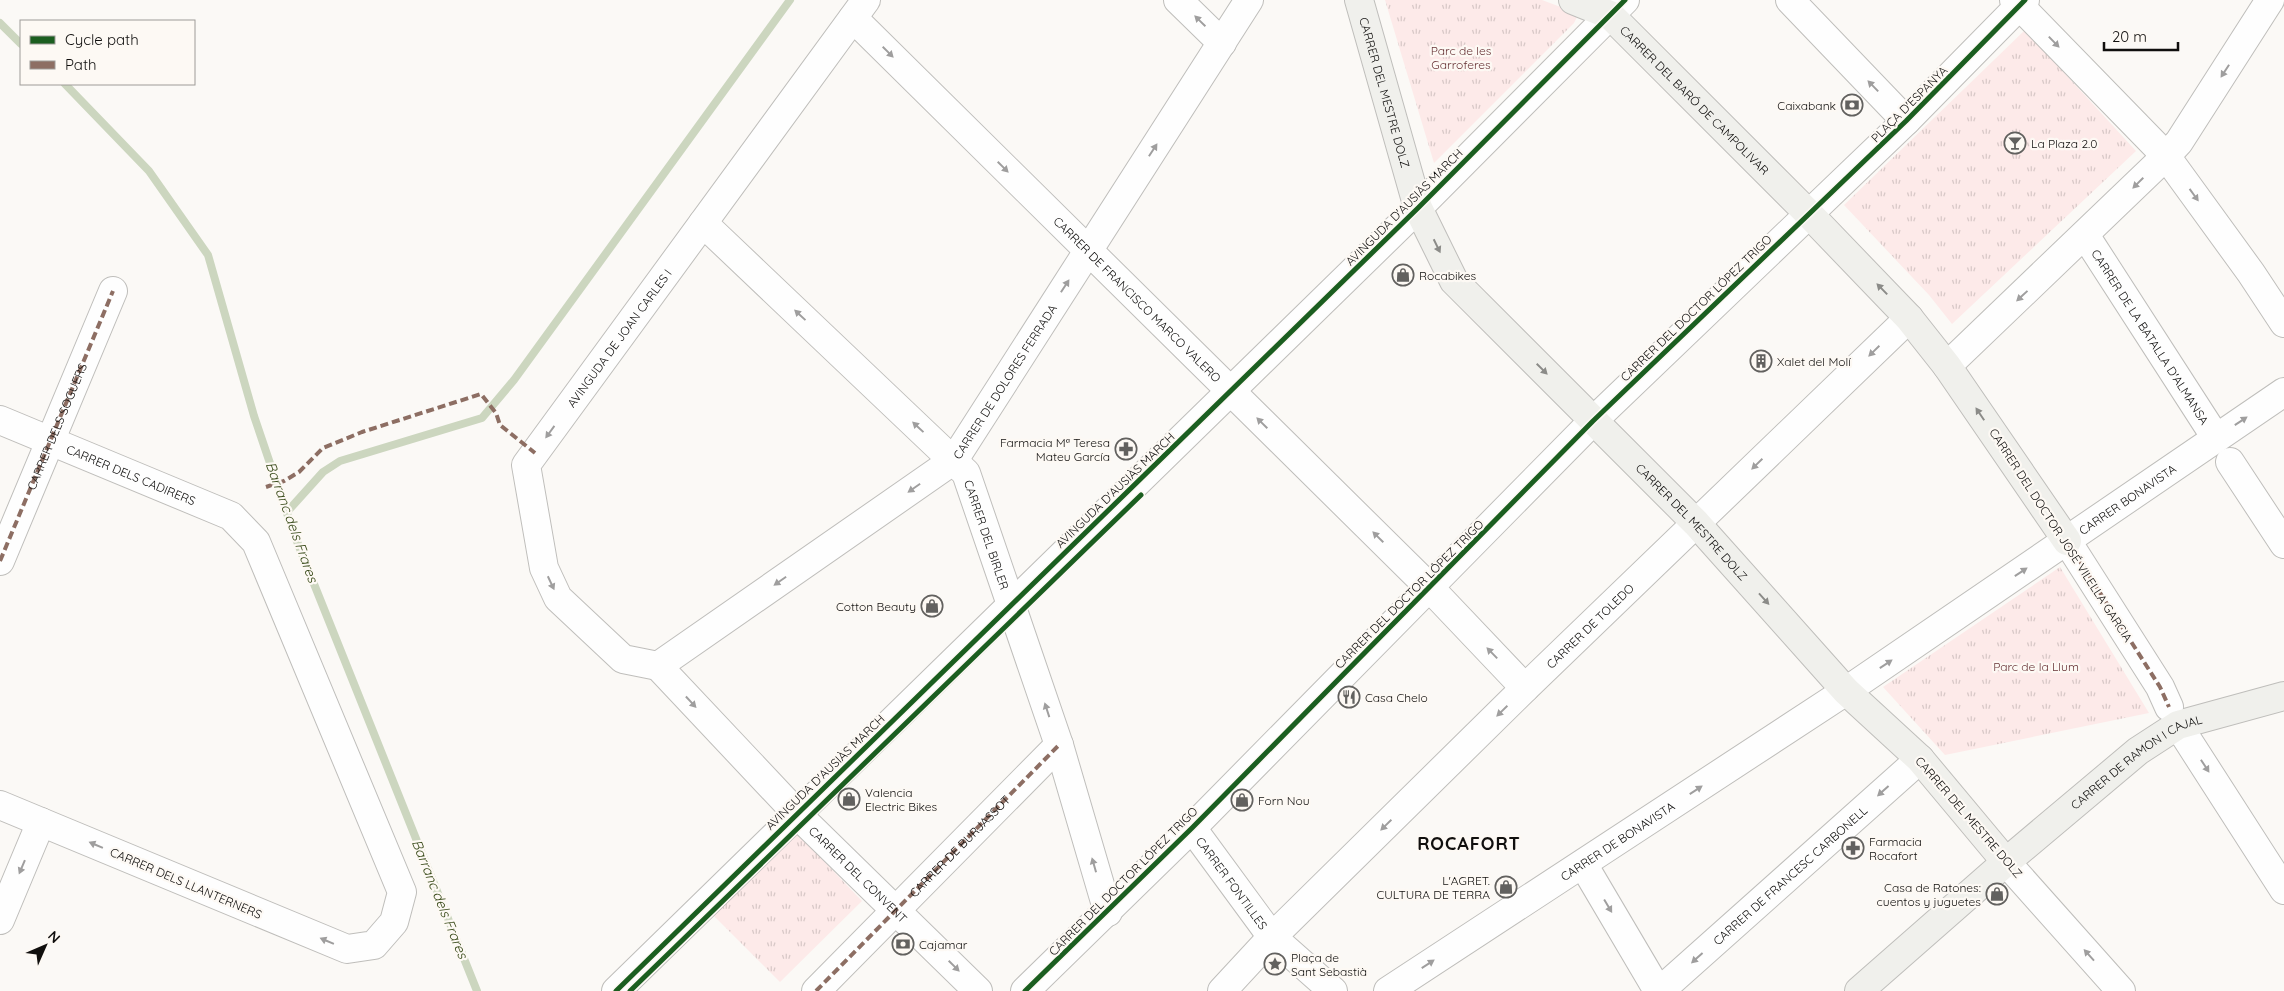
<svg xmlns="http://www.w3.org/2000/svg" width="2284" height="991" viewBox="0 0 2284 991" font-family="Quicksand,sans-serif">
  <defs>
    <pattern id="grass-tufts" width="24" height="20" patternUnits="userSpaceOnUse" patternTransform="scale(1.25)"><rect width="24" height="20" fill="#fdeae9"/><path d="M3 7l-1-3M5 7V3M7 7l1-3M15 17l-1-3M17 17v-4M19 17l1-3" fill="none" stroke="#d8c8c7"/></pattern>
  </defs>
  <rect width="100%" height="100%" fill="#fbf9f6"/>
  <!-- grass -->
  <path fill="url(#grass-tufts)" d="M1385,0h157l32,12 3,5 -3,6 -140,140z
    M2025,30l111,121 -184,173 -23,-29 -85,-90z
    M2060,567l89,146 -204,42 -62,-68z
    M796,832l66,69 -82,81 -69,-69z"/>
  <g fill="none" stroke-linecap="round" stroke-linejoin="round">
    <!-- stream -->
    <path stroke="#ccd6bf" stroke-width="8" d="M0,23l21,21
      M65,84l84,87 59,84 46,161 40,118 183,457
      M287,512l36,-40 17,-11 142,-43 32,-38 276,-380"/>
    <!-- street casing -->
    <g stroke="#bfbebb" stroke-width="30">
      <g id="street">
        <path d="M1178,0l44,43"/>
        <path d="M1790,0l116,121"/>
        <path d="M2270,0l-91,142 -13,14 85,117 33,50"/>
        <path id="s1" d="M853,18l576,569 96,101"/>
        <path id="s2" d="M703,223l263,250 93,272 49,167"/>
        <path id="s3" d="M2085,235l131,203"/>
        <path d="M1947,366l219,-210 -152,-156"/>
        <path id="s4" d="M0,420l231,96 25,26 146,350 -8,30 -20,23 -27,4 -347,-144"/>
        <path d="M2230,462l54,82"/>
        <path d="M2067,541l93,146 9,20"/>
        <path d="M0,561l113,-270"/>
        <path id="s5" d="M658,666l296,-206 295,-460"/>
        <path id="s6" d="M658,666l-35,-7 -65,-61 -14,-30 -18,-103 340,-465"/>
        <path id="s7" d="M658,666l146,155 174,170"/>
        <path d="M2178,725l106,165"/>
        <path id="s8" d="M1192,828l80,109 253,-249 384,-370"/>
        <path d="M2006,862l115,129"/>
        <path d="M1583,864l75,127"/>
        <path d="M0,920l41,-98"/>
        <path d="M616,991l802,-783 207,-208"/>
        <path id="s9" d="M816,991l243,-246"/>
        <path d="M1025,991l167,-163 401,-407 313,-300 119,-121"/>
        <path d="M1222,991l50,-54 61,54"/>
        <path id="s10" d="M1388,991l458,-300 438,-299"/>
        <path id="s11" d="M1660,991l260,-232"/>
      </g>
    </g>
    <!-- secondary casing -->
    <g stroke="#bfbebb" stroke-width="30">
      <g id="secondary">
        <path id="s12" d="M1359,0l59,208 36,73 242,242 150,168 74,68 86,103"/>
        <path id="s13" d="M1573,0l37,15 199,199 100,104 38,48 120,175"/>
        <path id="s14" d="M1859,991l147,-129 132,-111 40,-26 106,-29"/>
      </g>
    </g>
    <!-- street -->
    <use href="#street" stroke="#fefefe" stroke-width="28"/>
    <!-- secondary -->
    <use href="#secondary" stroke="#f0f0ec" stroke-width="28"/>
    <!-- quiet -->
    <g stroke="#8d6e63" stroke-width="4" stroke-dasharray="8 4" stroke-linecap="butt">
      <path d="M266,487l18,-6 15,-9 24,-24 39,-16 119,-38 15,19 4,12 35,28"/>
      <path d="M2067,541l93,146 9,20"/>
      <path id="s15" d="M0,561l113,-270"/>
      <path d="M816,991l243,-246"/>
    </g>
    <!-- cycleway casing -->
    <g stroke="#fdf9f4" stroke-width="8">
      <path id="cycleway" d="M616,991l802,-783 207,-208
        M630,991l511,-496
        M1025,991l167,-163 401,-407 313,-300 119,-121"/>
    </g>
    <!-- cycleway -->
    <use href="#cycleway" stroke="#1b5e20" stroke-width="5"/>
  </g>
  <!-- one-way arrows -->
  <defs><path id="oneway-solid" d="M-6-.8H1V-3.2L6.5 0L1 3.2V.8H-6Z" transform="scale(1.25)"/></defs>
  <g fill="#9f9e9e">
    <use href="#oneway-solid" transform="translate(1200 21) rotate(-136)"/>
    <use href="#oneway-solid" transform="translate(2054 42) rotate(46)"/>
    <use href="#oneway-solid" transform="translate(888 52) rotate(45)"/>
    <use href="#oneway-solid" transform="translate(2225 71) rotate(123)"/>
    <use href="#oneway-solid" transform="translate(1873 86) rotate(-134)"/>
    <use href="#oneway-solid" transform="translate(1153 150) rotate(-57)"/>
    <use href="#oneway-solid" transform="translate(1003 167) rotate(45)"/>
    <use href="#oneway-solid" transform="translate(2138 183) rotate(135)"/>
    <use href="#oneway-solid" transform="translate(2194 195) rotate(54)"/>
    <use href="#oneway-solid" transform="translate(1065 286) rotate(-57)"/>
    <use href="#oneway-solid" transform="translate(2022 296) rotate(137)"/>
    <use href="#oneway-solid" transform="translate(800 315) rotate(-137)"/>
    <use href="#oneway-solid" transform="translate(1874 351) rotate(136)"/>
    <use href="#oneway-solid" transform="translate(2241 421) rotate(-34)"/>
    <use href="#oneway-solid" transform="translate(1262 423) rotate(-135)"/>
    <use href="#oneway-solid" transform="translate(918 427) rotate(-137)"/>
    <use href="#oneway-solid" transform="translate(550 432) rotate(126)"/>
    <use href="#oneway-solid" transform="translate(1757 464) rotate(136)"/>
    <use href="#oneway-solid" transform="translate(914 488) rotate(145)"/>
    <use href="#oneway-solid" transform="translate(1378 537) rotate(-135)"/>
    <use href="#oneway-solid" transform="translate(2021 572) rotate(-34)"/>
    <use href="#oneway-solid" transform="translate(780 581) rotate(145)"/>
    <use href="#oneway-solid" transform="translate(551 583) rotate(65)"/>
    <use href="#oneway-solid" transform="translate(1492 653) rotate(-134)"/>
    <use href="#oneway-solid" transform="translate(1886 664) rotate(-34)"/>
    <use href="#oneway-solid" transform="translate(691 702) rotate(47)"/>
    <use href="#oneway-solid" transform="translate(1047 710) rotate(-108)"/>
    <use href="#oneway-solid" transform="translate(1502 711) rotate(136)"/>
    <use href="#oneway-solid" transform="translate(2205 766) rotate(57)"/>
    <use href="#oneway-solid" transform="translate(1696 790) rotate(-33)"/>
    <use href="#oneway-solid" transform="translate(1883 791) rotate(138)"/>
    <use href="#oneway-solid" transform="translate(1386 825) rotate(136)"/>
    <use href="#oneway-solid" transform="translate(96 845) rotate(-157)"/>
    <use href="#oneway-solid" transform="translate(1094 865) rotate(-106)"/>
    <use href="#oneway-solid" transform="translate(22 867) rotate(113)"/>
    <use href="#oneway-solid" transform="translate(1608 906) rotate(59)"/>
    <use href="#oneway-solid" transform="translate(327 941) rotate(-157)"/>
    <use href="#oneway-solid" transform="translate(2089 955) rotate(-132)"/>
    <use href="#oneway-solid" transform="translate(1697 958) rotate(138)"/>
    <use href="#oneway-solid" transform="translate(1428 964) rotate(-33)"/>
    <use href="#oneway-solid" transform="translate(954 966) rotate(45)"/>
  </g>
  <g fill="#8b8b88">
    <use href="#oneway-solid" transform="translate(1437 246) rotate(64)"/>
    <use href="#oneway-solid" transform="translate(1882 289) rotate(-134)"/>
    <use href="#oneway-solid" transform="translate(1542 369) rotate(45)"/>
    <use href="#oneway-solid" transform="translate(1980 414) rotate(-124)"/>
    <use href="#oneway-solid" transform="translate(1764 599) rotate(48)"/>
  </g>
  <!-- icons -->
  <defs>
    <g id="bank-ring" transform="scale(1.125)"><circle r="9.5" fill="#fdf9f4" stroke="#62615f" stroke-width="1.5"/><path d="M-6-4H6V4H-6ZM0-2.3a2.3 2.3 0 1 0 0 4.6a2.3 2.3 0 1 0 0-4.6Z" fill="#62615f"/></g>
    <g id="bar-ring" transform="scale(1.125)"><circle r="9.5" fill="#fdf9f4" stroke="#62615f" stroke-width="1.5"/><path d="M-6-5H6L.8 .8V4.5H3.5V6h-7V4.5H-.8V.8Z" fill="#62615f"/></g>
    <g id="shop-ring" transform="scale(1.125)"><circle r="9.5" fill="#fdf9f4" stroke="#62615f" stroke-width="1.5"/><path d="M-5-2.5h2.3a2.7 3.5 0 0 1 5.4 0H5L5.5 6h-11ZM-1.5-2.5h3a1.5 2.3 0 0 0-3 0Z" fill="#62615f"/></g>
    <g id="building-ring" transform="scale(1.125)"><circle r="9.5" fill="#fdf9f4" stroke="#62615f" stroke-width="1.5"/><path d="M-4-6H4V6H1V3H-1V6H-4ZM-2.5-4.3h1.7v1.8h-1.7ZM.8-4.3h1.7v1.8H.8ZM-2.5-1h1.7V.8h-1.7ZM.8-1h1.7V.8H.8Z" fill="#62615f"/></g>
    <g id="pharmacy-ring" transform="scale(1.125)"><circle r="9.5" fill="#fdf9f4" stroke="#62615f" stroke-width="1.5"/><path d="M-2-6h4v4h4v4h-4v4h-4v-4h-4v-4h4Z" fill="#62615f"/></g>
    <g id="restaurant-ring" transform="scale(1.125)"><circle r="9.5" fill="#fdf9f4" stroke="#62615f" stroke-width="1.5"/><path d="M-5-6h1v4h1v-4h1v4h1v-4h1v5L-1.5 .5V6h-2V.5L-5-1ZM5-6V6H3V1.5H1.5Q1.5-4 5-6Z" fill="#62615f"/></g>
    <g id="sight-ring" transform="scale(1.125)"><circle r="9.5" fill="#fdf9f4" stroke="#62615f" stroke-width="1.5"/><path d="M0-6L1.8-2.2L6-1.7L2.9 1.2L3.7 5.4L0 3.3L-3.7 5.4L-2.9 1.2L-6-1.7L-1.8-2.2Z" fill="#62615f"/></g>
  </defs>
  <g fill-rule="evenodd">
    <use href="#bank-ring" x="1852" y="105"/>
    <use href="#bar-ring" x="2015" y="143"/>
    <use href="#shop-ring" x="1403" y="275"/>
    <use href="#building-ring" x="1761" y="361"/>
    <use href="#pharmacy-ring" x="1126" y="449"/>
    <use href="#shop-ring" x="932" y="606"/>
    <use href="#restaurant-ring" x="1349" y="697"/>
    <use href="#shop-ring" x="849" y="799"/>
    <use href="#shop-ring" x="1242" y="800"/>
    <use href="#pharmacy-ring" x="1853" y="848"/>
    <use href="#shop-ring" x="1506" y="887"/>
    <use href="#shop-ring" x="1997" y="894"/>
    <use href="#bank-ring" x="903" y="944"/>
    <use href="#sight-ring" x="1275" y="964"/>
  </g>
  <g text-anchor="middle" dominant-baseline="central" stroke-width="4.5" stroke-linejoin="round" paint-order="stroke">
    <!-- park labels -->
    <g font-size="12" fill="#673235" stroke="#fdf9f4">
      <text x="1461" y="50">Parc de les<tspan x="1461" dy="14">Garroferes</tspan></text>
      <text x="2036" y="666">Parc de la Llum</text>
    </g>
    <!-- street labels -->
    <g font-size="12" fill="#100f0e" stroke="#fdf9f4">
      <text stroke="none"><textPath href="#s12" startOffset="96">CARRER DEL MESTRE DOLZ</textPath></text>
      <text stroke="none"><textPath href="#s13" startOffset="160">CARRER DEL BARÓ DE CAMPOLIVAR</textPath></text>
      <text transform="translate(1909 104) rotate(-45)">PLAÇA D'ESPANYA</text>
      <text transform="translate(1404 207) rotate(-45)">AVINGUDA D'AUSIÀS MARCH</text>
      <text stroke="none"><textPath href="#s1" startOffset="400">CARRER DE FRANCISCO MARCO VALERO</textPath></text>
      <text transform="translate(1696 308) rotate(-44)">CARRER DEL DOCTOR LÓPEZ TRIGO</text>
      <text stroke="none"><textPath href="#s3" startOffset="121">CARRER DE LA BATALLA D'ALMANSA</textPath></text>
      <text stroke="none"><textPath href="#s6" startOffset="420">AVINGUDA DE JOAN CARLES I</textPath></text>
      <text stroke="none"><textPath href="#s5" startOffset="454">CARRER DE DOLORES FERRADA</textPath></text>
      <text stroke="none"><textPath href="#s15" startOffset="146">CARRER DELS SOGUERS</textPath></text>
      <text stroke="none"><textPath href="#s4" startOffset="142">CARRER DELS CADIRERS</textPath></text>
      <text transform="translate(1115 490) rotate(-44)">AVINGUDA D'AUSIÀS MARCH</text>
      <text stroke="none"><textPath href="#s10" startOffset="888">CARRER BONAVISTA</textPath></text>
      <text stroke="none"><textPath href="#s12" startOffset="636">CARRER DEL MESTRE DOLZ</textPath></text>
      <text stroke="none"><textPath href="#s2" startOffset="428">CARRER DEL BIRLER</textPath></text>
      <text transform="translate(2061 535) rotate(57)">CARRER DEL DOCTOR JOSÉ VILELLA GARCIA</text>
      <text transform="translate(1409 594) rotate(-45)">CARRER DEL DOCTOR LÓPEZ TRIGO</text>
      <text stroke="none"><textPath href="#s8" startOffset="580">CARRER DE TOLEDO</textPath></text>
      <text stroke="none"><textPath href="#s14" startOffset="361">CARRER DE RAMON I CAJAL</textPath></text>
      <text transform="translate(825 772) rotate(-44)">AVINGUDA D'AUSIÀS MARCH</text>
      <text transform="translate(1969 817) rotate(49)">CARRER DEL MESTRE DOLZ</text>
      <text stroke="none"><textPath href="#s10" startOffset="274">CARRER DE BONAVISTA</textPath></text>
      <text stroke="none"><textPath href="#s9" startOffset="204">CARRER DE BURJASSOT</textPath></text>
      <text stroke="none"><textPath href="#s7" startOffset="289">CARRER DEL CONVENT</textPath></text>
      <text stroke="none"><textPath href="#s11" startOffset="174">CARRER DE FRANCESC CARBONELL</textPath></text>
      <text transform="translate(1123 881) rotate(-45)">CARRER DEL DOCTOR LÓPEZ TRIGO</text>
      <text stroke="none"><textPath href="#s8" startOffset="68">CARRER FONTILLES</textPath></text>
      <text transform="translate(186 883) rotate(23)">CARRER DELS LLANTERNERS</text>
    </g>
    <!-- poi labels -->
    <g font-size="12" fill="#100f0e" stroke="#fdf9f4" text-anchor="start">
      <text x="1836" y="105" text-anchor="end">Caixabank</text>
      <text x="2031" y="143">La Plaza 2.0</text>
      <text x="1419" y="275">Rocabikes</text>
      <text x="1777" y="361">Xalet del Molí</text>
      <text x="1110" y="442" text-anchor="end">Farmacia Mª Teresa<tspan x="1110" dy="14">Mateu García</tspan></text>
      <text x="916" y="606" text-anchor="end">Cotton Beauty</text>
      <text x="1365" y="697">Casa Chelo</text>
      <text x="865" y="792">Valencia<tspan x="865" dy="14">Electric Bikes</tspan></text>
      <text x="1258" y="800">Forn Nou</text>
      <text x="1869" y="841">Farmacia<tspan x="1869" dy="14">Rocafort</tspan></text>
      <text x="1490" y="880" text-anchor="end">L'AGRET.<tspan x="1490" dy="14">CULTURA DE TERRA</tspan></text>
      <text x="1981" y="887" text-anchor="end">Casa de Ratones:<tspan x="1981" dy="14">cuentos y juguetes</tspan></text>
      <text x="919" y="944">Cajamar</text>
      <text x="1291" y="957">Plaça de<tspan x="1291" dy="14">Sant Sebastià</tspan></text>
    </g>
    <!-- water labels -->
    <g font-size="14" font-style="italic" fill="#384a19" stroke="#fdf9f4">
      <text transform="translate(292 522) rotate(70)">Barranc dels Frares</text>
      <text transform="translate(440 899) rotate(68)">Barranc dels Frares</text>
    </g>
    <!-- district labels -->
    <g font-size="18" font-weight="bold" letter-spacing="1" fill="#100f0e" stroke="#fdf9f4">
      <text x="1469" y="843">ROCAFORT</text>
    </g>
  </g>
  <!-- legend -->
  <rect x="20" y="20" width="175" height="65" fill="#fdf9f4" stroke="#9e9b98"/>
  <rect x="30" y="36" width="25" height="8" fill="#1b5e20" stroke="#9e9b98"/>
  <text x="65" y="45" font-size="15" fill="#100f0e">Cycle path</text>
  <rect x="30" y="61" width="25" height="8" fill="#8d6e63" stroke="#9e9b98"/>
  <text x="65" y="70" font-size="15" fill="#100f0e">Path</text>
  <!-- north arrow -->
  <g transform="translate(45 946) rotate(45)" stroke="#fdf9f4" stroke-width="4" paint-order="stroke">
  <path d="M0-4L9 19L0 12L-9 19Z" fill="#100f0e"/>
  <text y="-8" font-size="14" font-weight="bold" text-anchor="middle" fill="#100f0e">N</text>
  </g>
  <!-- scale -->
  <path d="M2104 42v8h74v-8" fill="none" stroke="#100f0e" stroke-width="2.5"/>
  <text x="2112" y="42" font-size="15" fill="#100f0e" stroke="#fdf9f4" stroke-width="4" paint-order="stroke">20 m</text>
</svg>
